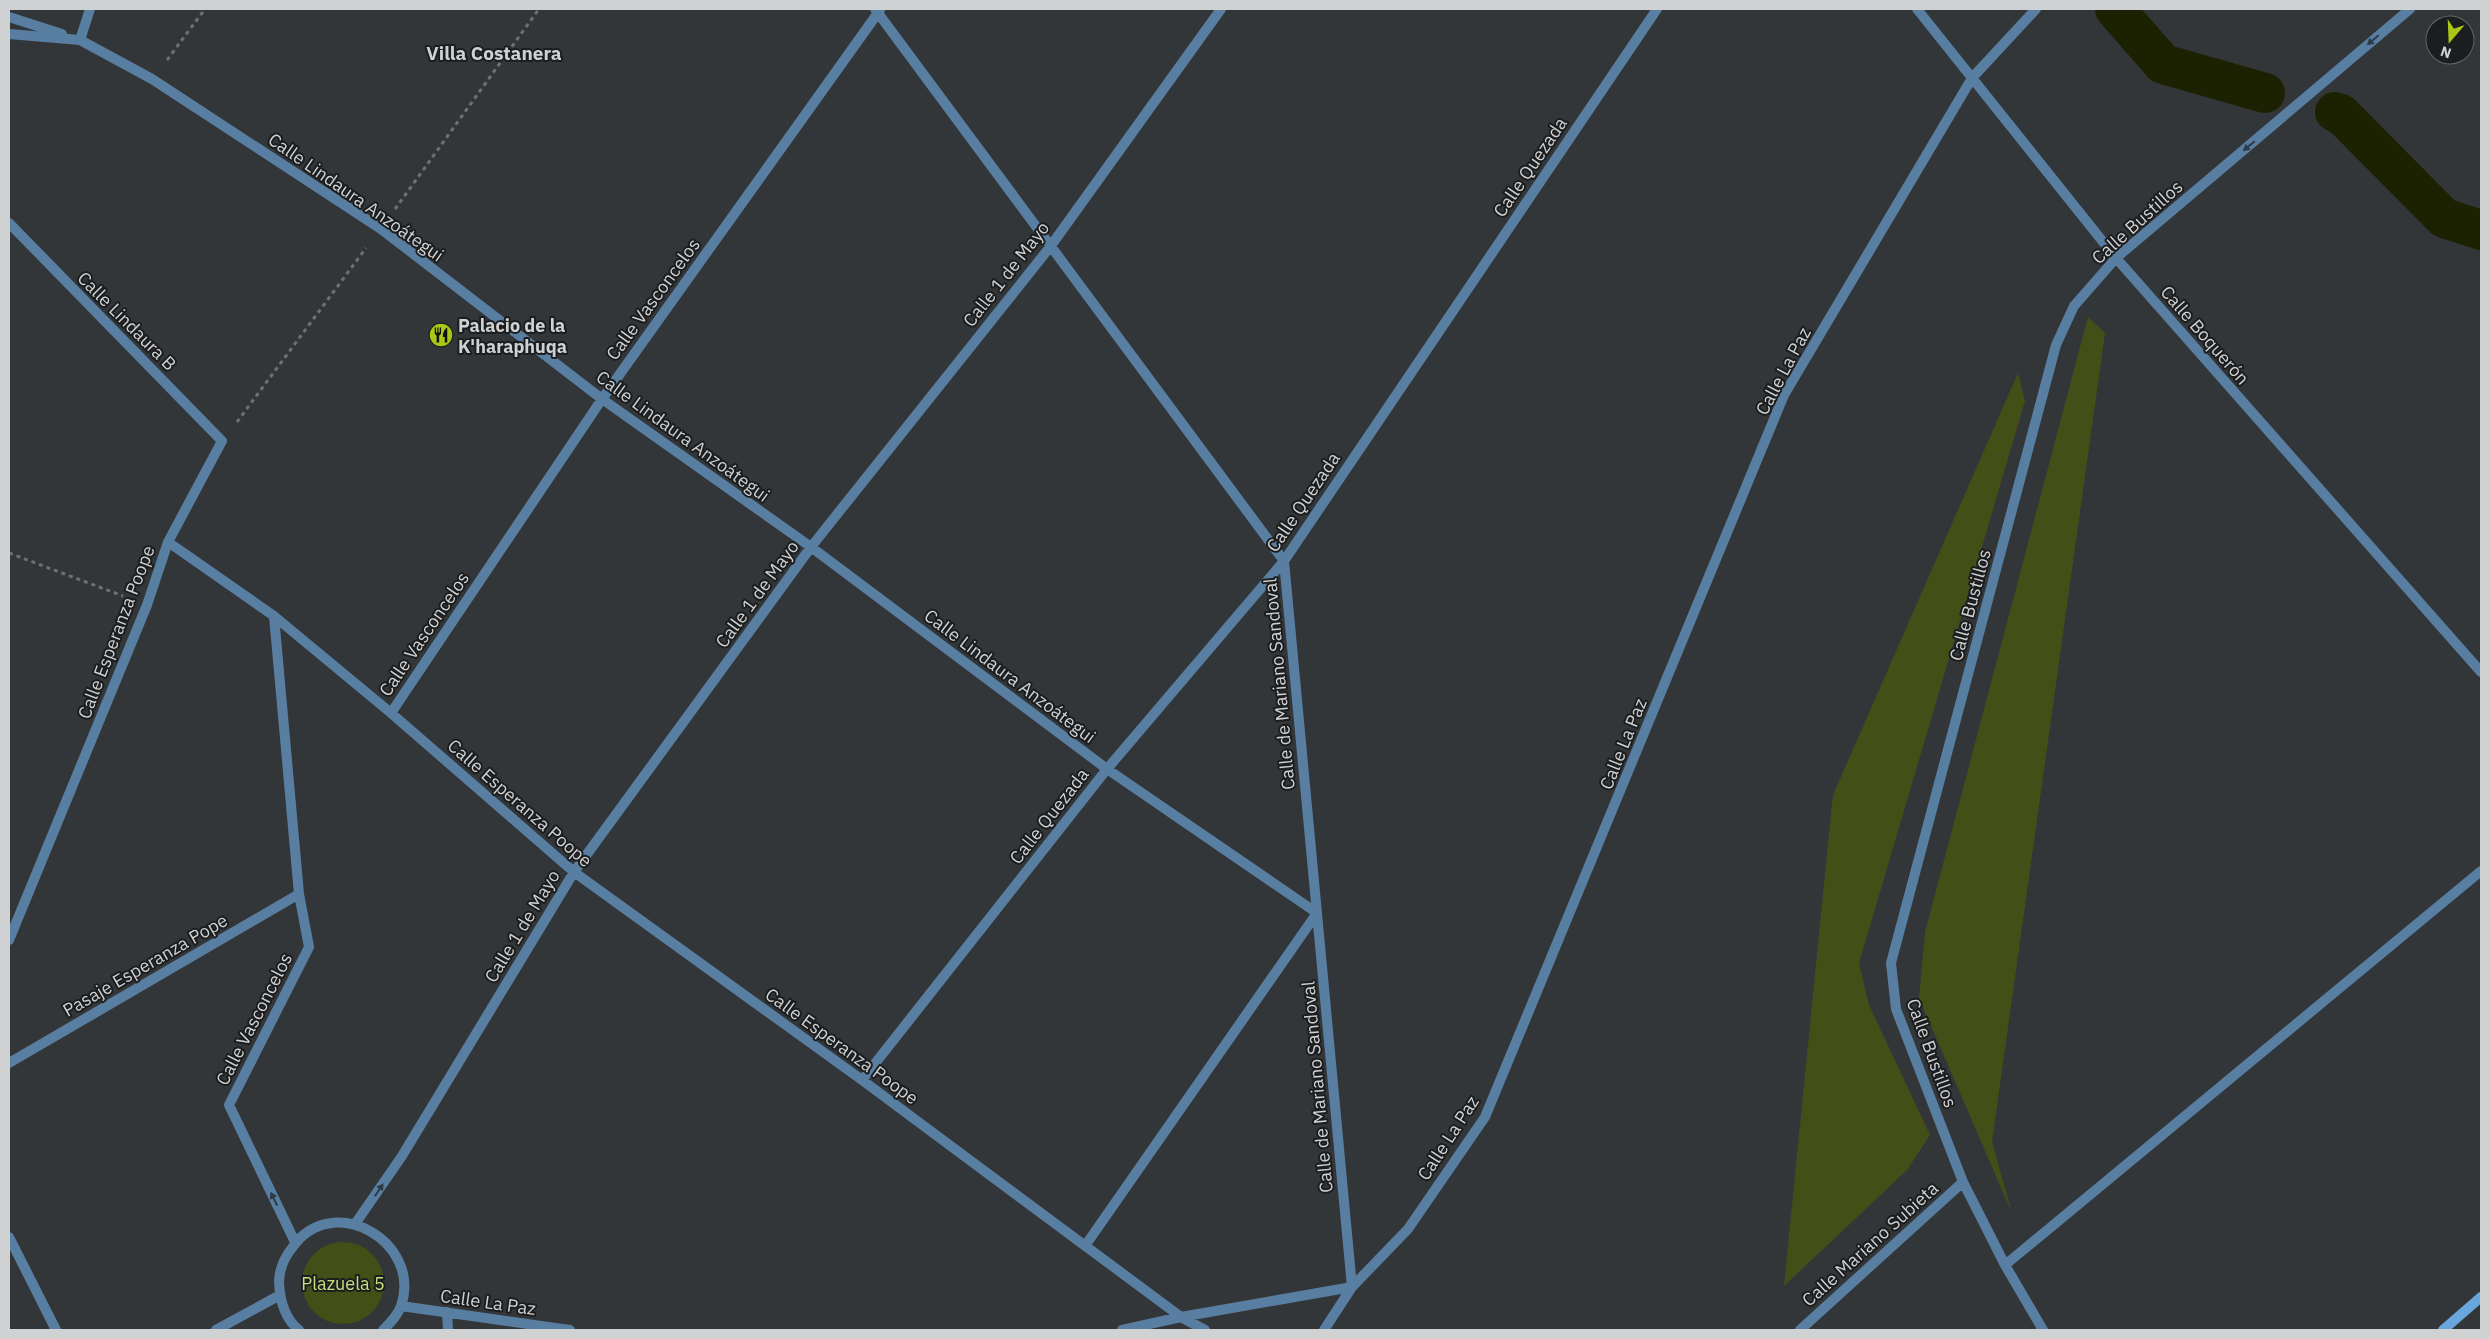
<svg xmlns="http://www.w3.org/2000/svg" width="2490" height="1339" viewBox="0 0 2490 1339" font-family="'IBM Plex Sans',sans-serif">
  <rect width="100%" height="100%" fill="#333638"/>
  <!-- green -->
  <path fill="#444f18" d="M2088,317l17,16 -113,809 20,71 -93,-215 6,-66z
    M2018,373l7,28 -166,562 10,42 61,130 -23,35 -123,116 49,-491z
    M302 1283a41 41 0 1 1 82 0a41 41 0 1 1-82 0Z"/>
  <g fill="none" stroke-linecap="round" stroke-linejoin="round">
    <!-- canal -->
    <path stroke="#1c2201" stroke-width="40" d="M2115,9l48,55 102,29
      M2335,112l6,2 103,104 37,12"/>
    <!-- path -->
    <path stroke="#6e7173" stroke-width="3" stroke-dasharray="4 4" stroke-linecap="butt" d="M167,60l38,-51
      M395,209l144,-200
      M237,422l129,-174
      M9,553l114,43"/>
    <!-- street -->
    <path stroke="#587ea1" stroke-width="10" d="M875,9l409,552 68,726 -28,43
      M1917,9l199,249 365,414
      M9,17l53,17
      M9,34l71,6 72,39 229,150 221,170 209,148 296,222 210,144
      M80,40l10,-31
      M9,223l213,218 -54,101 -21,63 -138,335
      M168,542l106,74 117,97 183,159 288,208 319,237 24,13
      M274,616l25,278 10,53 -80,158 66,137
      M391,713l211,-314 278,-389
      M9,1063l290,-169
      M862,1080l245,-311 177,-208 373,-552
      M355,1224l47,-68 172,-284 237,-325 239,-300 171,-238
      M9,1237l47,93
      M1085,1246l232,-333
      M2005,1265l476,-394
      M401,1306l169,24
      M447,1312l1,18
      M216,1330l64,-35
      M299,1330c-14,-11 -19,-30 -20,-47 0,-14 5,-25 13,-35 39,-58 131,-7 109,58 -3,9 -11,17 -18,24
      M1122,1330l59,-13 171,-30 56,-58 77,-112 299,-722 188,-317 64,-69
      M1800,1330l163,-148
      M2043,1330l-38,-65 -42,-83 -67,-173 -5,-46 165,-618 18,-39 42,-48 294,-249"/>
    <!-- secondary -->
    <path stroke="#68a6dd" stroke-width="10" d="M2443,1330l38,-33"/>
  </g>
  <!-- one-way arrows -->
  <defs><path id="oneway-solid" d="M-6-.8H1V-3.2L6.5 0L1 3.2V.8H-6Z" transform="scale(1.25)"/></defs>
  <g fill="#2e3a45">
    <use href="#oneway-solid" transform="translate(2373 40) rotate(140)"/>
    <use href="#oneway-solid" transform="translate(2249 146) rotate(140)"/>
    <use href="#oneway-solid" transform="translate(379 1190) rotate(-56)"/>
    <use href="#oneway-solid" transform="translate(274 1199) rotate(-116)"/>
  </g>
  <!-- icons -->
  <defs>
    <g id="restaurant-disc" transform="scale(1.25)"><circle r="9.5" fill="#aac717" stroke="#1c1d1e"/><path d="M-5-6h1v4h1v-4h1v4h1v-4h1v5L-1.5 .5V6h-2V.5L-5-1ZM5-6V6H3V1.5H1.5Q1.5-4 5-6Z" fill="#111"/></g>
  </defs>
  <g fill-rule="evenodd">
    <use href="#restaurant-disc" x="441" y="335"/>
  </g>
  <g text-anchor="middle" dominant-baseline="central" stroke-width="4" stroke-linejoin="round" paint-order="stroke">
    <!-- street labels -->
    <g font-size="18" fill="#d0d1d3" stroke="#1c1d1e">
      <text transform="translate(1530 167) rotate(-56)">Calle Quezada</text>
      <text transform="translate(356 197) rotate(35)">Calle Lindaura Anzoátegui</text>
      <text transform="translate(2137 222) rotate(-42)">Calle Bustillos</text>
      <text transform="translate(1006 274) rotate(-52)">Calle 1 de Mayo</text>
      <text transform="translate(653 299) rotate(-54)">Calle Vasconcelos</text>
      <text transform="translate(127 321) rotate(45)">Calle Lindaura B</text>
      <text transform="translate(2205 335) rotate(49)">Calle Boquerón</text>
      <text transform="translate(1783 371) rotate(-62)">Calle La Paz</text>
      <text transform="translate(683 436) rotate(36)">Calle Lindaura Anzoátegui</text>
      <text transform="translate(1303 502) rotate(-56)">Calle Quezada</text>
      <text transform="translate(757 594) rotate(-54)">Calle 1 de Mayo</text>
      <text transform="translate(1970 605) rotate(-75)">Calle Bustillos</text>
      <text transform="translate(116 632) rotate(-69)">Calle Esperanza Poope</text>
      <text transform="translate(424 634) rotate(-56)">Calle Vasconcelos</text>
      <text transform="translate(1010 676) rotate(37)">Calle Lindaura Anzoátegui</text>
      <text transform="translate(1279 684) rotate(-95)">Calle de Mariano Sandoval</text>
      <text transform="translate(1623 744) rotate(-68)">Calle La Paz</text>
      <text transform="translate(520 803) rotate(41)">Calle Esperanza Poope</text>
      <text transform="translate(1049 816) rotate(-52)">Calle Quezada</text>
      <text transform="translate(522 926) rotate(-59)">Calle 1 de Mayo</text>
      <text transform="translate(145 965) rotate(-30)">Pasaje Esperanza Pope</text>
      <text transform="translate(254 1019) rotate(-63)">Calle Vasconcelos</text>
      <text transform="translate(842 1046) rotate(36)">Calle Esperanza Poope</text>
      <text transform="translate(1932 1053) rotate(70)">Calle Bustillos</text>
      <text transform="translate(1317 1087) rotate(-95)">Calle de Mariano Sandoval</text>
      <text transform="translate(1448 1138) rotate(-57)">Calle La Paz</text>
      <text transform="translate(1870 1244) rotate(-42)">Calle Mariano Subieta</text>
      <text transform="translate(488 1302) rotate(8)">Calle La Paz</text>
    </g>
    <!-- poi labels -->
    <g font-size="18" font-weight="bold" fill="#d0d1d3" stroke="#1c1d1e" text-anchor="start">
      <text x="458" y="325">Palacio de la<tspan x="458" dy="21">K'haraphuqa</tspan></text>
    </g>
    <!-- park labels -->
    <g font-size="18" fill="#c8de80" stroke="#1c1d1e">
      <text x="343" y="1283">Plazuela 5</text>
    </g>
    <!-- neighbourhood labels -->
    <g font-size="19" font-weight="bold" fill="#ced1d4" stroke="#1c1d1e">
      <text x="494" y="53">Villa Costanera</text>
    </g>
  </g>
  <!-- border -->
  <rect width="2490" height="1339" fill="none" stroke="#d0d1d3" stroke-width="20"/>
  <!-- north arrow -->
  <g transform="translate(2450 40) rotate(199)"><circle r="24" fill="#1c1d1e" stroke="#646566"/>
  <path d="M0-4L9 19L0 12L-9 19Z" fill="#aac717"/>
  <text y="-8" font-size="14" font-weight="bold" text-anchor="middle" fill="#d0d1d3">N</text>
  </g>
</svg>
